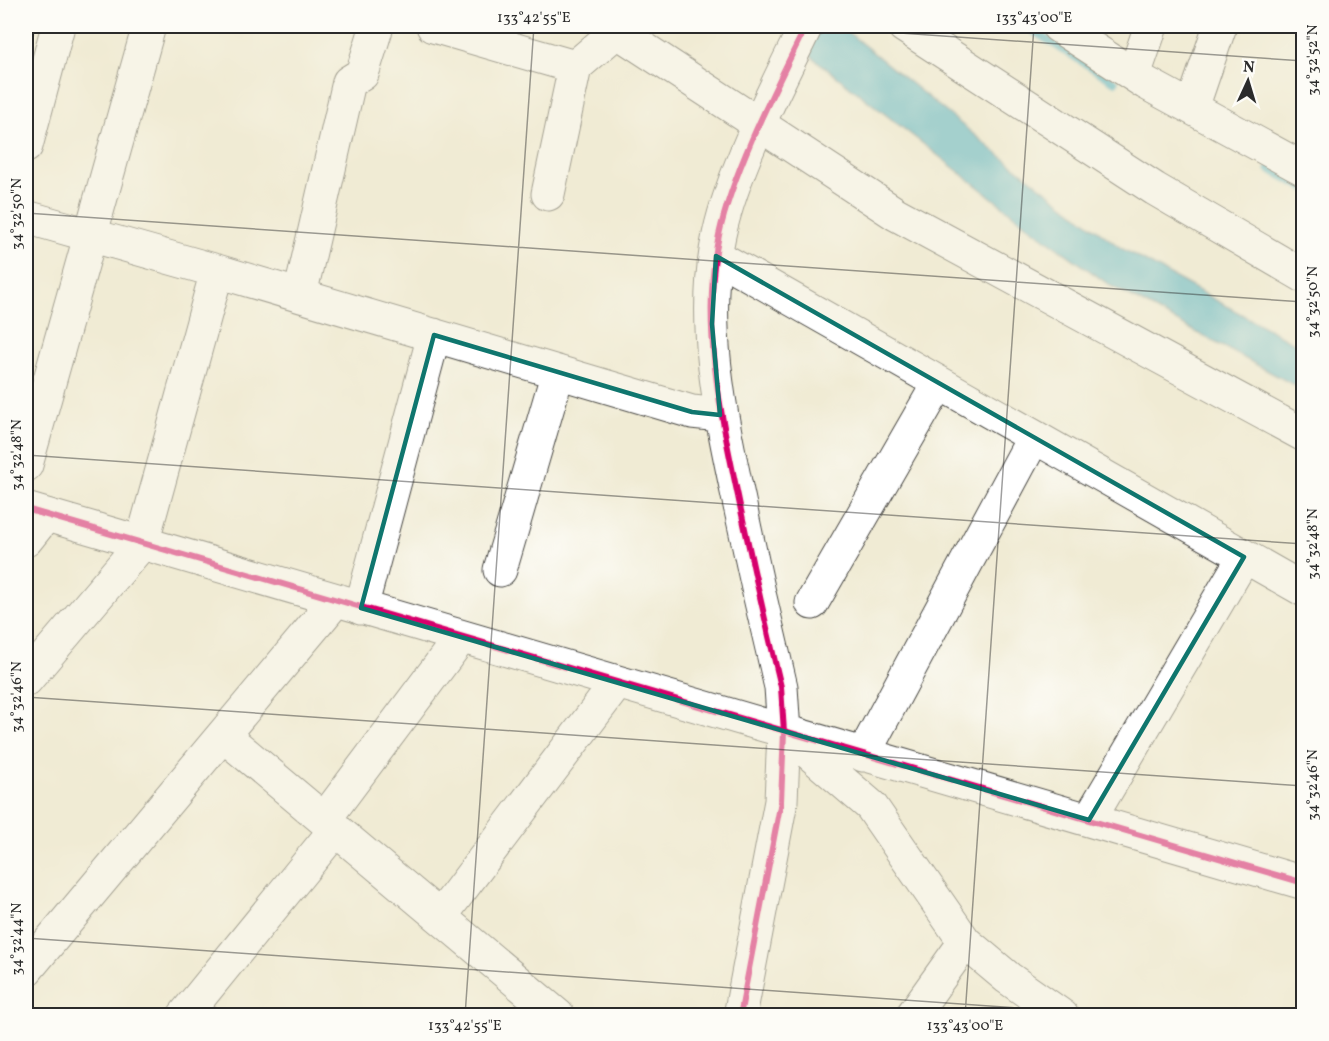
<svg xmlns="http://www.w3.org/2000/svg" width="1329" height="1041" viewBox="0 0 1329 1041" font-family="Vollkorn,serif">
  <rect width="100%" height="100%" fill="#fdfcf7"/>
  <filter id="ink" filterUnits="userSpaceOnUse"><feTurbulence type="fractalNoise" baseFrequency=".0167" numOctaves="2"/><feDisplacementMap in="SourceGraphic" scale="12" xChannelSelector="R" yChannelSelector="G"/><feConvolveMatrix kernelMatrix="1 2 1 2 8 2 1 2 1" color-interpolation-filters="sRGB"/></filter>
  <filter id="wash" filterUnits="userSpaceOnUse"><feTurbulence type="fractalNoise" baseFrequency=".008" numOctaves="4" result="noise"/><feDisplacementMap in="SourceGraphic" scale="24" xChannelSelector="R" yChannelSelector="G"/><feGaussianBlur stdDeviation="1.35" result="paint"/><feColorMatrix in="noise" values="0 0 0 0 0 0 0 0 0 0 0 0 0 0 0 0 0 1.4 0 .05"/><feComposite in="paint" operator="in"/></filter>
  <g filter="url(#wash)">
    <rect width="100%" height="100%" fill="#f0ebd4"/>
    <!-- water -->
    <path fill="#46afc5" stroke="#386d78" stroke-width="1.5" d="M793,26h42l9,3 149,121 128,98 182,100v42l-192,-104 -79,-57 -220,-172z"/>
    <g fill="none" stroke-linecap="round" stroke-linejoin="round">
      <!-- stream -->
      <path stroke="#46afc5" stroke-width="8" d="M1025,26l90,56
        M1269,169l35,19"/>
    </g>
  </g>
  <g filter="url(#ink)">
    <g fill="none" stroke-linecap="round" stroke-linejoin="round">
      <!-- minor casing -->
      <g stroke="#494844" stroke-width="35">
        <path id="minor" d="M433,26l142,41 42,-36
          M609,26l287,188 408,221
          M904,26l251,163 149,87
          M1058,26l88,57 158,86
          M1134,75l17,-49
          M1192,108l28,-82
          M26,146l32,-120
          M548,194l27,-127
          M26,217l191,54 475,141 28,3
          M716,256l588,334
          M300,295l49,-213 13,-8 15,-48
          M26,465l123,-439
          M26,509l1278,374
          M26,540l20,-25
          M500,570l58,-198
          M812,603l127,-220
          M361,608l73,-273
          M26,680l116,-137 75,-272
          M223,735l335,281
          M793,739l78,67 94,136 43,36 54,38
          M863,755l171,-318
          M324,820l137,-183
          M1089,820l155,-263
          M440,917l177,-234
          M26,970l310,-370
          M184,1016l152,-187
          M740,1016l41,-215 3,-69 -3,-45c-15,-62 -29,-124 -42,-186 -18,-85 -39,-179 -20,-266 14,-65 57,-148 87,-209
          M912,1016l53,-74"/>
      </g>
      <!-- minor -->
      <use href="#minor" stroke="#fff" stroke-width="33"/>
      <!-- cycleway casing -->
      <g stroke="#fdfcf7" stroke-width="10">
        <path id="cycleway" d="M26,509l1278,374
          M740,1016l41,-215 3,-69 -3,-45c-15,-62 -29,-124 -42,-186 -18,-85 -39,-179 -20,-266 14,-65 57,-148 87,-209"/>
      </g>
      <!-- cycleway -->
      <use href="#cycleway" stroke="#d6006c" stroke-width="6"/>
    </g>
  </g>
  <!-- marked area -->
  <path d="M0 0H1329V1041H0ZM716,256l528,301 -155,263 -728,-212 73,-273 258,77 28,3 -8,-91z" fill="#f0ebd4" fill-opacity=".55" fill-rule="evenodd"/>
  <path fill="none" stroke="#0f766e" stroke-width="4.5" stroke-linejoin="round" d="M716,256l528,301 -155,263 -728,-212 73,-273 258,77 28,3 -8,-91z"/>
  <!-- ticks -->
  <path fill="none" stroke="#2b2b2b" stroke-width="1.5" stroke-opacity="0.45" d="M800,26l504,35M26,148l8,-122M26,213l1278,89M26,455l1278,89M26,697l1278,89M26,938l1104,78M465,1016l69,-990M965,1016l69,-990"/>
  <!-- margin -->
  <rect width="1329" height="1041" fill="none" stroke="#fdfcf7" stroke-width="66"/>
  <!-- north arrow -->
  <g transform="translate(1248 81) rotate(4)" stroke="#fdfcf7" stroke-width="4.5" paint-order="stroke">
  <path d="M0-4.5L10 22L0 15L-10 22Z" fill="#2b2b2b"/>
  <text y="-9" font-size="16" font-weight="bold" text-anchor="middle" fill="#2b2b2b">N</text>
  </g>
  <rect x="33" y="33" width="1263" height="975" fill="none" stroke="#2b2b2b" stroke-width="2"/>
  <g font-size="15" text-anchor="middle" fill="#2b2b2b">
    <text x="534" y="22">133°42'55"E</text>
    <text x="1034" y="22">133°43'00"E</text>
    <text transform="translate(1312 60) rotate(-90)" y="5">34°32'52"N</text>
    <text transform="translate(16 214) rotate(-90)" y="5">34°32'50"N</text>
    <text transform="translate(1312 302) rotate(-90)" y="5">34°32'50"N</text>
    <text transform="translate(16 455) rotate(-90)" y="5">34°32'48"N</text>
    <text transform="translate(1312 544) rotate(-90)" y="5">34°32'48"N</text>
    <text transform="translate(16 697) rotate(-90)" y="5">34°32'46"N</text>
    <text transform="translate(1312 785) rotate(-90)" y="5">34°32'46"N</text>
    <text transform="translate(16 939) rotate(-90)" y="5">34°32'44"N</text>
    <text x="465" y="1030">133°42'55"E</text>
    <text x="965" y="1030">133°43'00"E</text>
  </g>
</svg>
